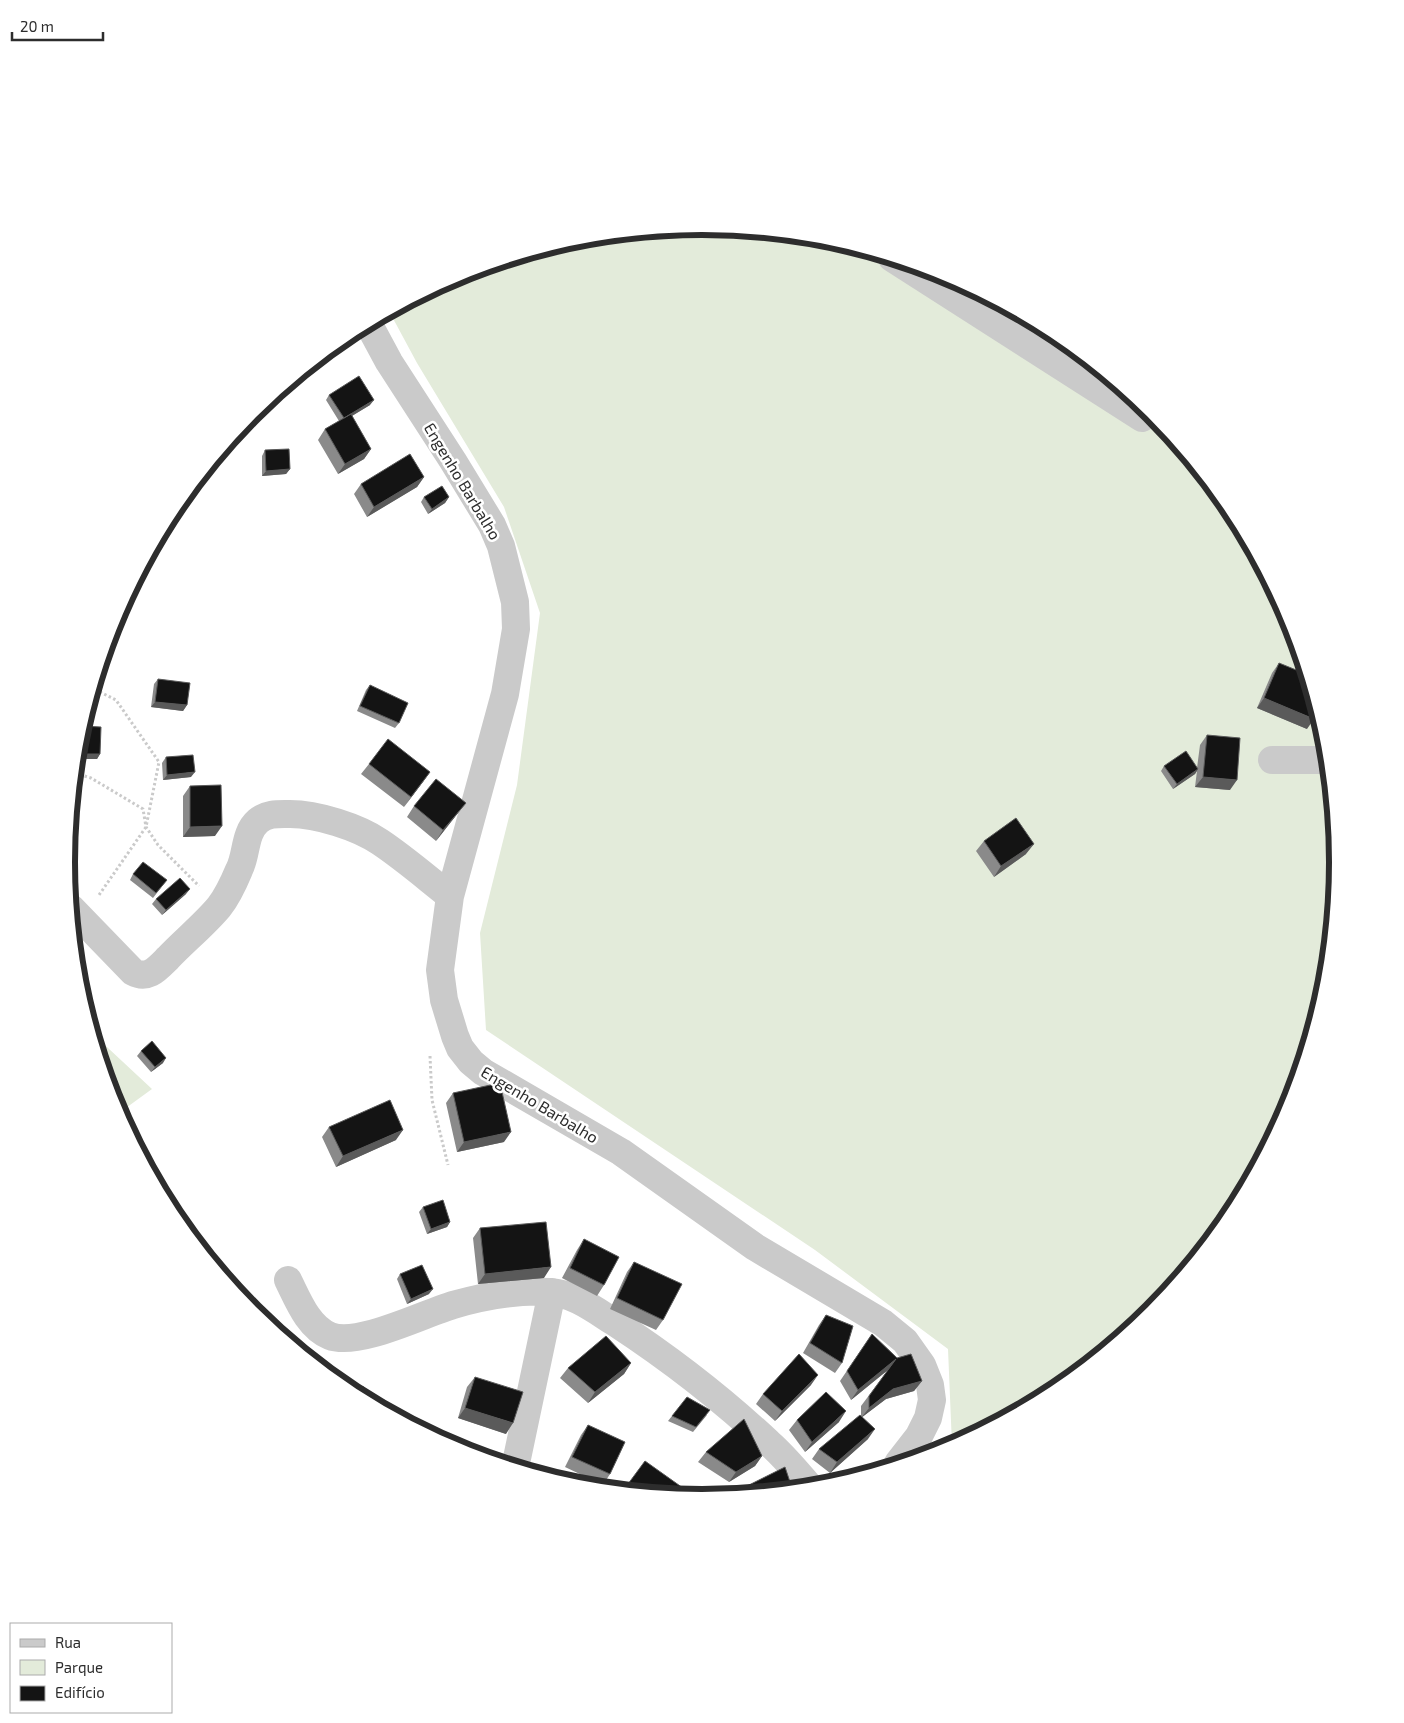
<svg xmlns="http://www.w3.org/2000/svg" width="1404" height="1723" viewBox="0 0 1404 1723" font-family="'Exo 2',sans-serif">
  <rect width="100%" height="100%" fill="#fff"/>
  <!-- green -->
  <path fill="#e3ebda" d="M702,226l124,12 120,36 109,59 97,79 79,97 58,109 37,120 12,124 -13,124 -36,119 -59,110 -79,96 -96,79 -103,55 -4,-96 -133,-99 -329,-220 -6,-97 37,-148 23,-172 -36,-106 -87,-144 -28,-52 70,-37 119,-36z
    M93,1034l59,55 -33,24 -4,-8z"/>
  <g fill="none" stroke-linecap="round" stroke-linejoin="round">
    <!-- path -->
    <path stroke="#cacaca" stroke-width="3" stroke-dasharray="2.5 2.5" stroke-linecap="butt" d="M95,683l5,9 16,8 43,62 -13,65 -47,68
      M75,773l16,5 52,31 3,18 12,18 41,41
      M430,1056l2,44 16,65"/>
    <!-- street -->
    <path stroke="#cacaca" stroke-width="28" d="M892,258l250,160
      M368,323l21,39 64,99 39,64 9,21 14,56 1,27 -11,65 -55,202 -10,74 4,30 11,36 5,12 11,14 12,10 138,80 134,95 128,76 22,18 17,24 8,20 2,15 -4,18 -9,18 -21,27
      M1272,760h56
      M71,908l62,64c15,8 24,-3 35,-14 16,-17 36,-33 51,-51 8,-10 15,-25 20,-37 8,-15 5,-37 19,-49 9,-8 21,-7 32,-7 27,0 68,13 90,28 24,16 47,36 70,54
      M288,1280c10,20 20,47 42,56 28,11 93,-22 123,-31 31,-9 64,-15 97,-13 22,1 45,18 64,30 55,36 107,76 155,121 15,13 28,29 41,44
      M516,1463l36,-171"/>
  </g>
  <!-- wall -->
  <path fill="#8a8a8a" d="M289,382l2,1 -4,6 -14,13 -4,-4z
    M329,395l41,10 -18,11 19,33 -7,10 -26,15 -20,-34 7,-11 14,-8 -13,-21z
    M265,450l25,19 -4,5 -24,2v-20z
    M424,477l-7,10 -50,30 -13,-23 7,-10z
    M424,497h25l-4,6 -17,11 -7,-12z
    M1279,663l28,66 -50,-21 15,-35z
    M158,679l29,26 -4,6 -32,-4 3,-23z
    M370,685l29,38 -4,5 -38,-17 9,-21z
    M82,726l18,28 -3,5h-19l1,-22z
    M1207,735l23,55 -35,-3 2,-16 -2,3 -22,15 -12,-18 3,-5 33,2 3,-23z
    M166,757l25,20 -28,3 -1,-17z
    M369,764l61,8 -26,35 -43,-33z
    M190,786l25,50 -32,1v-41z
    M414,806l44,7 -22,28 -29,-24z
    M984,841l42,13 -32,23 -18,-26z
    M133,874l34,6 -14,18 -23,-18z
    M186,894l-24,21 -10,-11 4,-5z
    M141,1051l22,12 -12,9 -14,-16z
    M453,1093l51,49 -47,10 -11,-49z
    M329,1127l67,13 -60,27 -14,-30z
    M423,1207l27,15 -3,5 -20,7 -8,-22z
    M480,1228l64,50 -66,6 -5,-46z
    M584,1239l20,46 -7,11 -35,-18 15,-28z
    M634,1262l29,58 -7,10 -46,-21 17,-37z
    M400,1274l29,20 -22,10 -10,-25z
    M826,1315l16,48 -7,10 -32,-20 16,-28z
    M872,1334l50,47 -8,10 -28,8 -24,18 6,22 -38,34 -18,-14 7,-10 42,-32v-11l27,-36 -37,30 -11,-19z
    M631,1363l-7,11 -36,29 -28,-25 8,-10z
    M475,1377l31,57 -48,-16 9,-31z
    M811,1385l-36,36 -19,-17 7,-10z
    M707,1415l-14,17 -25,-11 4,-5z
    M797,1420l42,2 -34,30 -16,-22z
    M588,1425l22,49 -7,11 -38,-18 16,-32z
    M706,1452l56,4 -7,10 -26,16 -31,-20z
    M645,1461l44,35 -64,-6z
    M792,1488l-54,6 3,-5z"/>
  <!-- shaded-wall -->
  <path fill="#5a5a5a" d="M291,383l-4,6 -14,13 3,-5z
    M374,400l-4,5 -30,18 4,-5z
    M371,449l-7,10 -26,15 7,-10z
    M290,469l-4,5 -24,2 4,-5z
    M424,477l-7,10 -50,30 7,-10z
    M449,497l-4,6 -17,11 4,-5z
    M1264,698l50,21 -7,10 -50,-21z
    M155,702l32,3 -4,6 -32,-4z
    M82,754h18l-3,5h-19z
    M1198,769l-3,5 -22,15 4,-5z
    M195,772l-4,5 -28,3 4,-5z
    M430,772l-7,10 -19,25 7,-10z
    M1203,777l34,3 -7,10 -35,-3z
    M466,803l-8,10 -22,28 7,-11z
    M222,826l-7,10 -32,1 7,-10z
    M1034,844l-8,10 -32,23 7,-11z
    M190,889l-4,5 -24,21 4,-5z
    M166,1058l-3,5 -12,9 4,-5z
    M403,1130l-7,10 -60,27 7,-11z
    M511,1132l-7,10 -47,10 7,-10z
    M450,1222l-3,5 -20,7 4,-5z
    M551,1267l-7,11 -66,6 7,-10z
    M433,1289l-4,5 -22,10 4,-5z
    M896,1359l-7,10 -38,31 7,-10z
    M631,1363l-7,11 -36,29 7,-11z
    M818,1375l-7,10 -36,36 7,-10z
    M922,1381l-8,10 -28,8 -25,19 8,-10 24,-19z
    M465,1408l48,15 -7,11 -48,-16z
    M846,1411l-7,11 -34,30 7,-10z
    M875,1429l-7,10 -38,34 7,-11z
    M762,1456l-7,10 -26,16 7,-10z"/>
  <!-- building -->
  <path fill="#141414" stroke="#5a5a5a" d="M359,376l15,24 -30,18 -15,-23z
    M289,382l2,1 -15,14 -2,-3z
    M351,414l20,35 -26,15 -20,-35z
    M289,449l1,20 -24,2 -1,-21z
    M410,454l14,23 -50,30 -13,-23z
    M442,486l7,11 -17,12 -8,-12z
    M1279,663l27,11 11,37 -3,8 -50,-21z
    M158,679l32,4 -3,22 -32,-3z
    M370,685l38,18 -9,20 -39,-17z
    M82,726l19,1 -1,27h-18z
    M1207,735l33,3 -3,42 -34,-3z
    M388,739l42,33 -19,25 -42,-33z
    M1186,751l12,18 -21,15 -13,-18z
    M193,755l2,17 -28,3 -1,-18z
    M436,779l30,24 -23,27 -29,-24z
    M221,785l1,41 -32,1v-41z
    M1016,818l18,26 -33,22 -17,-25z
    M143,862l24,18 -11,13 -23,-19z
    M180,878l10,11 -24,21 -10,-11z
    M75,955l11,11 -9,8z
    M152,1041l14,17 -11,9 -14,-16z
    M500,1083l11,49 -47,10 -11,-49z
    M390,1100l13,30 -60,26 -14,-29z
    M443,1200l7,22 -19,7 -8,-22z
    M546,1222l5,45 -66,7 -5,-46z
    M584,1239l35,18 -15,28 -34,-17z
    M634,1262l48,22 -19,36 -46,-22z
    M422,1265l11,24 -22,10 -11,-25z
    M826,1315l27,11 -11,37 -32,-20z
    M872,1334l25,24 14,-4 11,27 -29,8 -24,19v-12l27,-37 -38,31 -11,-19z
    M606,1336l25,27 -36,29 -27,-24z
    M799,1354l19,21 -36,36 -19,-17z
    M475,1377l48,15 -10,31 -48,-15z
    M364,1387v11l-16,-9z
    M826,1392l20,19 -34,31 -15,-22z
    M687,1397l23,13 -14,17 -24,-11z
    M860,1415l15,14 -38,33 -18,-13z
    M744,1419l18,37 -26,16 -30,-20z
    M588,1425l37,17 -15,32 -38,-17z
    M925,1452l2,2 -6,2z
    M645,1461l45,32 -1,3 -50,-5 -11,-7z
    M785,1467l7,21 -49,5 -2,-4z
    M554,1470l25,15 -30,-9z"/>
  <g text-anchor="middle" dominant-baseline="central" stroke-width="5" stroke-linejoin="round" paint-order="stroke">
    <!-- street labels -->
    <g font-size="16" fill="#2d2d2d" stroke="#fff">
      <text transform="translate(463 481) rotate(59)">Engenho Barbalho</text>
      <text transform="translate(540 1104) rotate(31)">Engenho Barbalho</text>
    </g>
  </g>
  <!-- crop -->
  <path d="M0 0H1404V1723H0ZM75 862a627 627 0 1 1 1254 0a627 627 0 1 1-1254 0Z" fill="#fff" fill-rule="evenodd"/>
  <path fill="none" stroke="#2d2d2d" stroke-width="6" d="M75 862a627 627 0 1 1 1254 0a627 627 0 1 1-1254 0Z"/>
  <!-- legend -->
  <rect x="10" y="1623" width="162" height="90" fill="#ffffff" stroke="#ababab"/>
  <rect x="20" y="1639" width="25" height="8" fill="#cacaca" stroke="#ababab"/>
  <text x="55" y="1648" font-size="15" fill="#2d2d2d">Rua</text>
  <rect x="20" y="1660" width="25" height="15" fill="#e3ebda" stroke="#ababab"/>
  <text x="55" y="1673" font-size="15" fill="#2d2d2d">Parque</text>
  <rect x="20" y="1686" width="25" height="15" fill="#141414" stroke="#ababab"/>
  <text x="55" y="1698" font-size="15" fill="#2d2d2d">Edifício</text>
  <!-- scale -->
  <path d="M12 32v8h91v-8" fill="none" stroke="#2d2d2d" stroke-width="2.5"/>
  <text x="20" y="32" font-size="15" fill="#2d2d2d" stroke="#ffffff" stroke-width="4" paint-order="stroke">20 m</text>
</svg>
